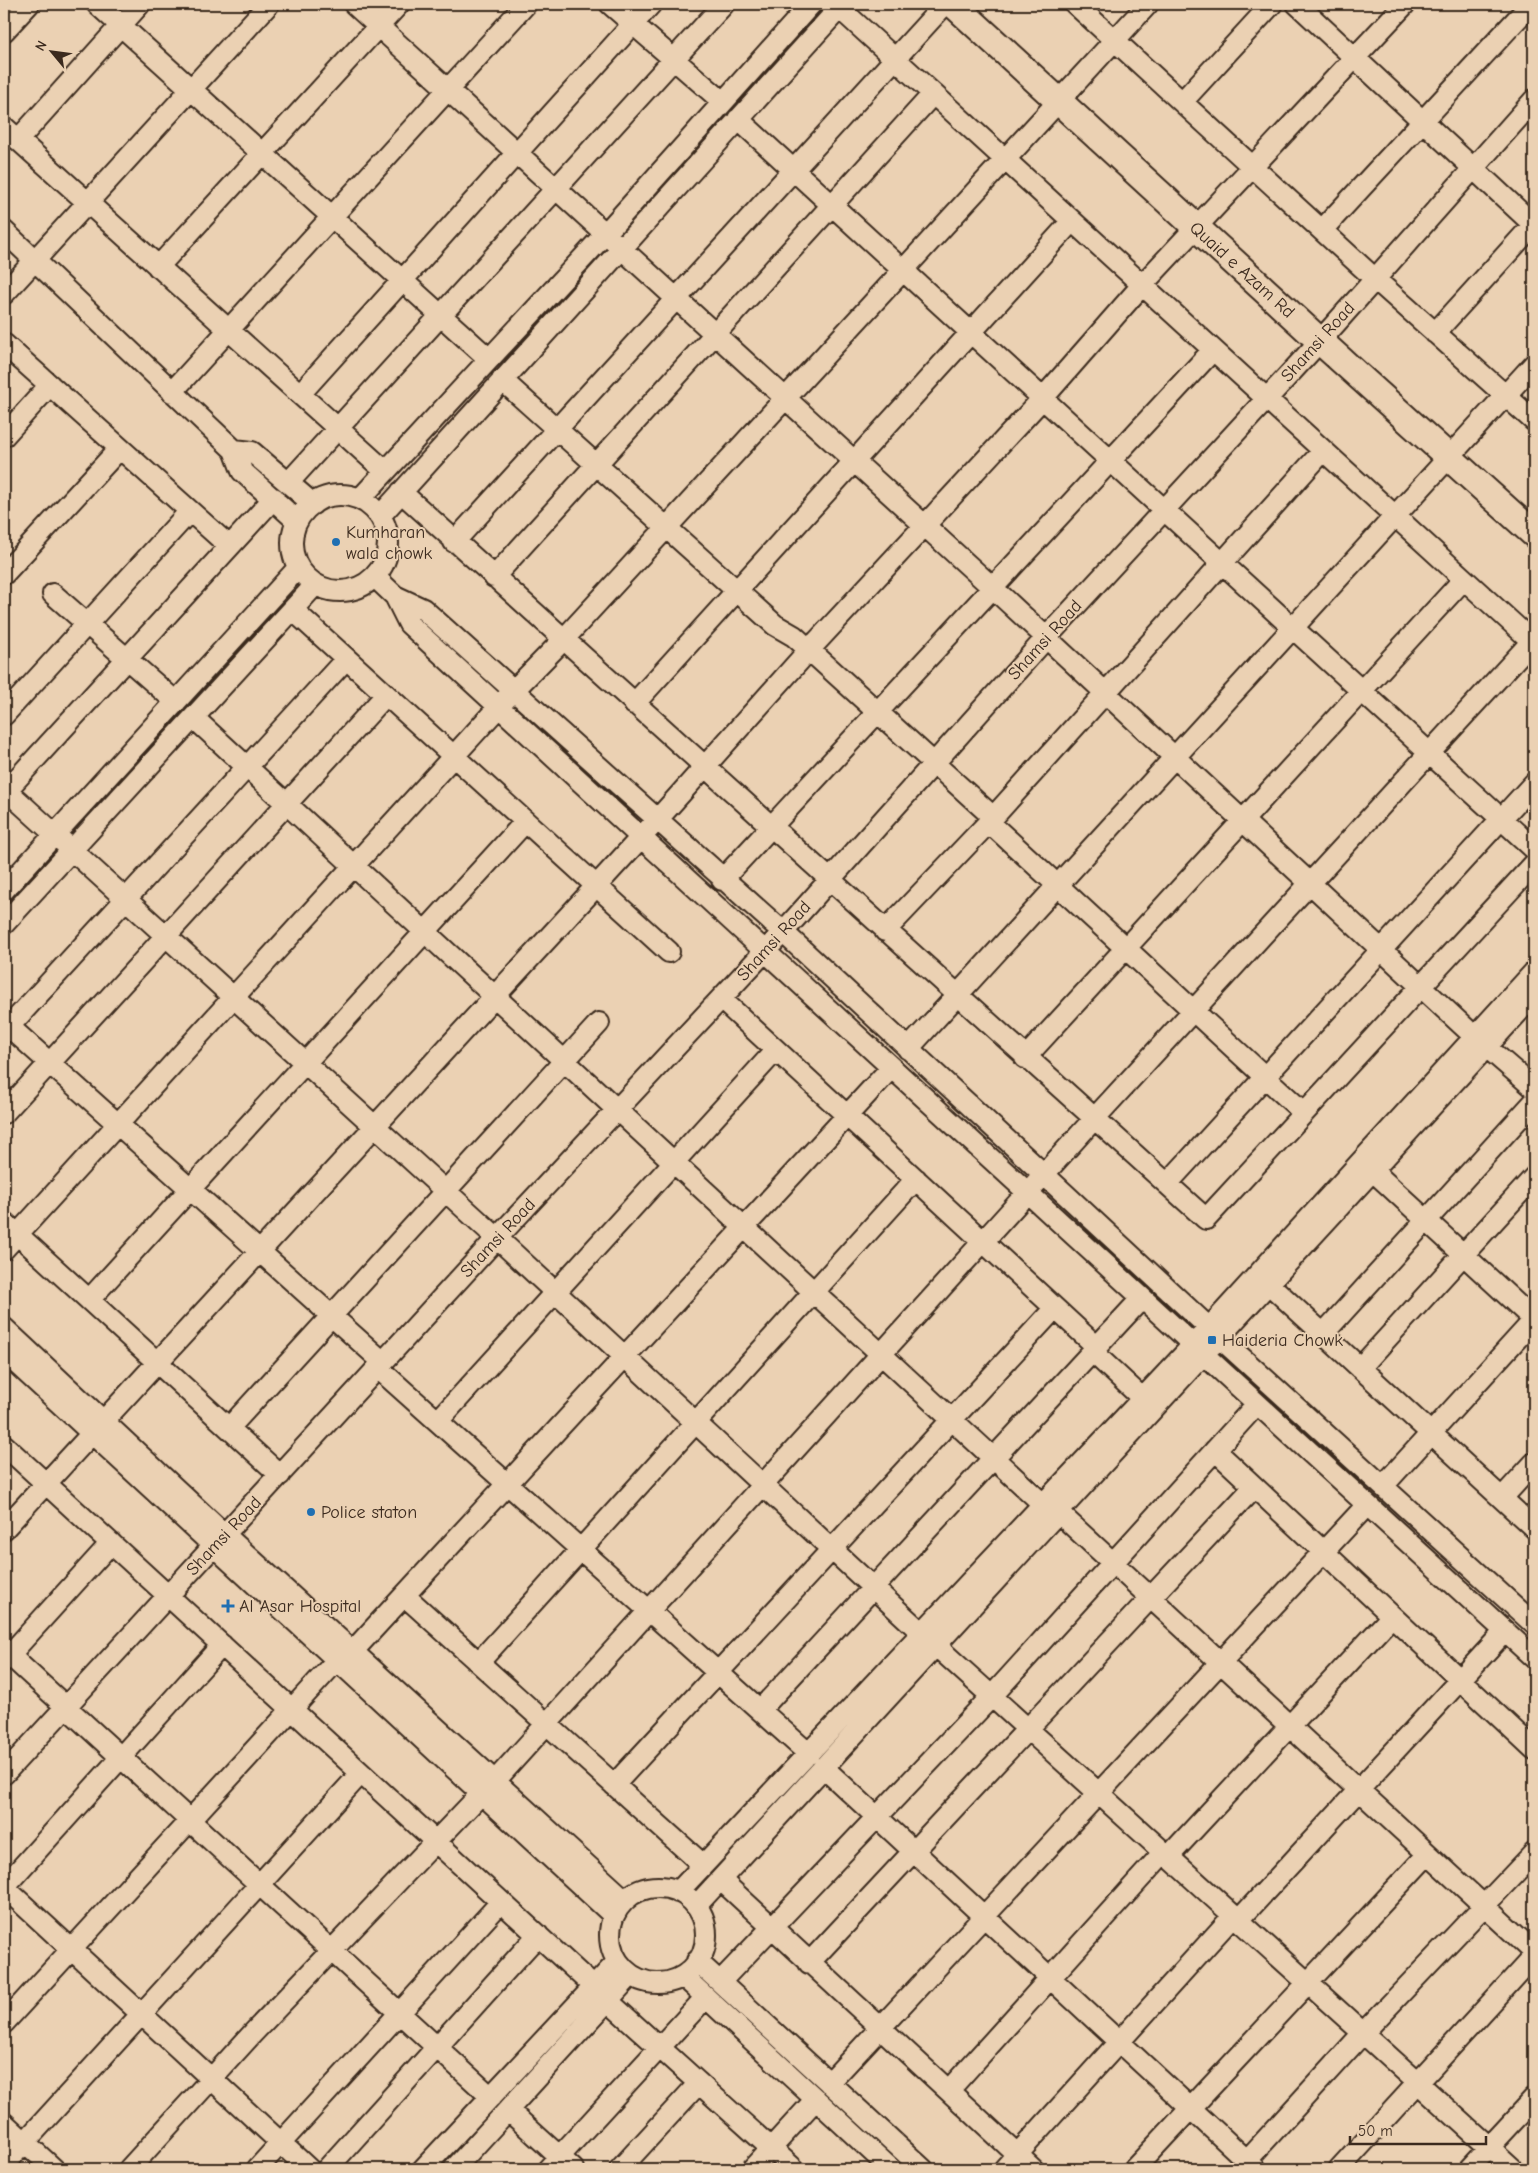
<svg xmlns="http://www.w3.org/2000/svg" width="1538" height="2173" viewBox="0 0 1538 2173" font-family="'Comic Neue',sans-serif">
  <rect width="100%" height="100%" fill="#ebd1b3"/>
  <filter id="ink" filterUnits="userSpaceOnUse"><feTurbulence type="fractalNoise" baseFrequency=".02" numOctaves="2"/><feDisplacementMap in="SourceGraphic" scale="10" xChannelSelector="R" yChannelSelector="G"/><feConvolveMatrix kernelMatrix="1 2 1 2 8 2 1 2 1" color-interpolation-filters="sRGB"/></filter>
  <g filter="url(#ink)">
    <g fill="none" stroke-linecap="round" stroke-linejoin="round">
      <!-- minor casing -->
      <g stroke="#3b2a1e" stroke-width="24">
        <path id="minor" d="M97,4l392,355
          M354,4l639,584 482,449 59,51
          M610,4l113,98
          M835,4l699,639
          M1075,4l300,275 159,142
          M1297,4l237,221
          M4,31l25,-27
          M1182,102l90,-98
          M738,119l796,730
          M4,127l381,344
          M18,140l122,-136
          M1322,230l209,-226
          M4,231l230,219 8,21 55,50
          M158,267l241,-263
          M4,294l265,-290
          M1435,333l99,-109
          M4,344l225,202
          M502,380l273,245 19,11 199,181
          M172,392l354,-388
          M300,394l351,-390
          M4,436l46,-51
          M234,450l18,2 61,52
          M289,482l435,-478
          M401,492l805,727 328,-355
          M292 543a48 48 0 1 1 96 0a48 48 0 1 1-96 0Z
          M360,499l246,-266 205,-229
          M380,516l463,-512
          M454,542l491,-538
          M4,574l116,-126
          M375,577l20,19 28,13 360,323 437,406 314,286
          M494,577l439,-483
          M53,594l123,108
          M395,596l14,28 1125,1034
          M293,610l376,342
          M634,704l438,-483
          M4,715l186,-204
          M194,718l850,787
          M4,788l493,450 426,396 590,535
          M4,793l270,-295
          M989,822l315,291
          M722,880l491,-530
          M4,890l294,-322
          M4,924l311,-339
          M885,931l104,-109 334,-371
          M721,999l375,347 2,11 44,41
          M4,1022l379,340
          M4,1032l342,-373
          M908,1049l626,-685
          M1025,1058l439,-479
          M4,1113l382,-418
          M1373,1171l161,149
          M1167,1184l367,-401
          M4,1222l276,253
          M4,1249l510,-559 49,-50 585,-636
          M1269,1284l265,244
          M89,1300l436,-478
          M4,1328l221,207 400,365
          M1323,1334l211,-232
          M4,1352l610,564
          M378,1368l431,386
          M1360,1368l174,-191
          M438,1421l338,-371
          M229,1428l370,-405
          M4,1445l590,542
          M1215,1450l319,299
          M1383,1486l151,-166
          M1502,1498l32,-35
          M1059,1513l475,439
          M4,1529l653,-709 152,-170 234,-252 100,-114 262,-280
          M405,1596l298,269
          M4,1650l487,447
          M353,1651l538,-583
          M4,1661l107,-118
          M479,1662l437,-483
          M760,1710l382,-412
          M824,1768l432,401
          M4,1774l493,-536 286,-306 263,-294 274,-297 214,-241
          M495,1781l598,-661 441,-481
          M614,1785l441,-477
          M1169,1856l223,-240
          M721,1880l312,289
          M4,1887l305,282
          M4,1887l218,-242
          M610 1935a48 48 0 1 1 96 0a48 48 0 1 1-96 0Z
          M678,1892l531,-564 325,-356
          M696,1906l838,-911
          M1239,1920l266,-289
          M697,1961l226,208
          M809,1963l445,-476
          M683,1976l208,193
          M720,1982l272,-286 265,-292
          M608,2001l186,168
          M4,2023l333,-363
          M829,2083l538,-578
          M949,2090l215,-238
          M508,2110l65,59
          M4,2123l50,46
          M4,2165l357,-392
          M129,2169l124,-136 228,-239
          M257,2169l244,-267
          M327,2169l211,-234
          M423,2169l194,-207
          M454,2169l177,-194
          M548,2169l158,-172
          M620,2169l79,-86
          M752,2169l64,-70
          M1004,2169l230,-254
          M1134,2169l294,-315
          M1239,2169l125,-137 170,-179
          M1339,2169l195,-213
          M1469,2169l65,-70"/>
      </g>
      <!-- major casing -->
      <g stroke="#3b2a1e" stroke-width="30">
        <path id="major" d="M953,4l367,337 214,193"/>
      </g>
      <!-- minor -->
      <use href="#minor" stroke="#ebd1b3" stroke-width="20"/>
      <!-- major -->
      <use href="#major" stroke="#ebd1b3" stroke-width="26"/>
    </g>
  </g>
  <!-- markers -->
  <g fill="#1f6fb2" stroke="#ebd1b3" stroke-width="2">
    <circle cx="336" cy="542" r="5"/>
    <rect x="1207" y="1335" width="10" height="10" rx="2.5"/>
    <circle cx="311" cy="1512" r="5"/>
    <path d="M225.5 1598.5h5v5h5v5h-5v5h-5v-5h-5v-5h5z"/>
  </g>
  <g text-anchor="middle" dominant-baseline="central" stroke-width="4" stroke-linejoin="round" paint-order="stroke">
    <!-- street labels -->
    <g font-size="18" fill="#3b2a1e" stroke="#ebd1b3">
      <text transform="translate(1242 270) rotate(42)">Quaid e Azam Rd</text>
      <text transform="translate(1318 342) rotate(-48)">Shamsi Road</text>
      <text transform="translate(1045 640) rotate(-48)">Shamsi Road</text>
      <text transform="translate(774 941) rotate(-48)">Shamsi Road</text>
      <text transform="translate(498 1238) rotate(-47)">Shamsi Road</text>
      <text transform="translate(224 1536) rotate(-47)">Shamsi Road</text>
    </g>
    <!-- poi labels -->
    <g font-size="18" fill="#3b2a1e" stroke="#ebd1b3" text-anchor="start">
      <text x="346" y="532">Kumharan<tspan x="346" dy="21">wala chowk</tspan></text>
      <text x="1222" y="1340">Haideria Chowk</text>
      <text x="321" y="1512">Police staton</text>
      <text x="239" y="1606">Al Asar Hospital</text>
    </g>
  </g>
  <!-- margin -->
  <rect width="1538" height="2173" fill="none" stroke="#ebd1b3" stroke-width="20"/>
  <rect x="10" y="10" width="1518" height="2153" fill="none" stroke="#3b2a1e" stroke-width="2" filter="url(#ink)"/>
  <!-- north arrow -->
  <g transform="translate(52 52) rotate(299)" stroke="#ebd1b3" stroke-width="4" paint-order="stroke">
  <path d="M0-4L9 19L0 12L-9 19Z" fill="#3b2a1e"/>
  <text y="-8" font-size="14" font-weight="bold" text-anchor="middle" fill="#3b2a1e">N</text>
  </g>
  <!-- scale -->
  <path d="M1350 2136v8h136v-8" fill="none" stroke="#3b2a1e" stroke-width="2.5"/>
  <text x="1358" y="2136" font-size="15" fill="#3b2a1e" stroke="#ebd1b3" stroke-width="4" paint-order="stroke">50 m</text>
</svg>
